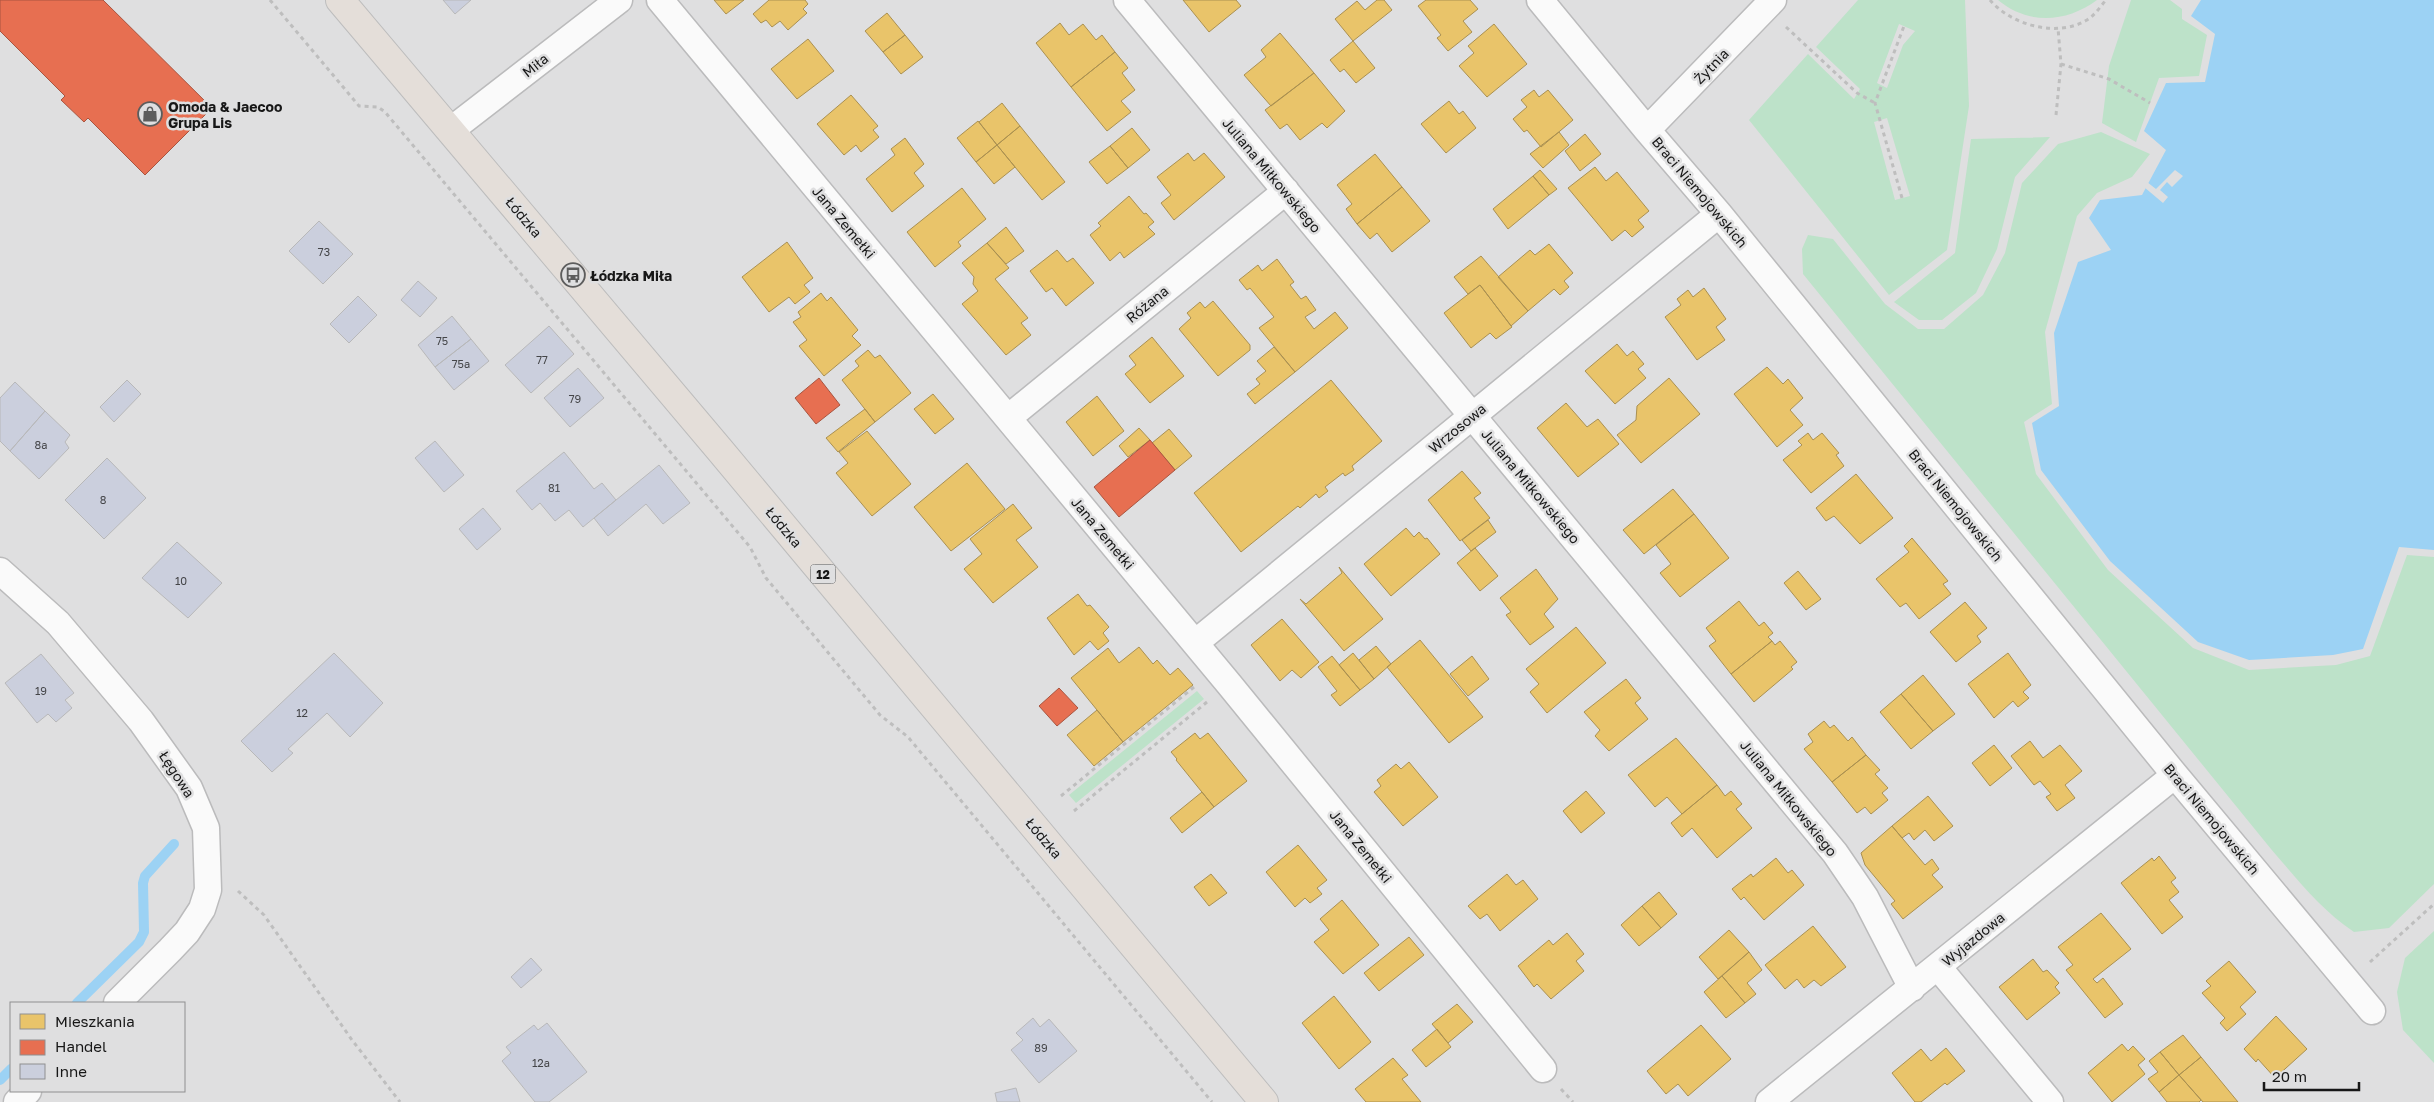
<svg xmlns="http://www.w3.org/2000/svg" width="2434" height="1102" viewBox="0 0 2434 1102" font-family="'Golos Text',sans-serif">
  <rect width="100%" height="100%" fill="#dfdfe0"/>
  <!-- green -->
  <path fill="#bde2c9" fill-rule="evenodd" d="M1858,0h107l4,106 -22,144 -58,45 -140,-175 59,-66 46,45 6,-10 -44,-42zM1899,24l16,7 -12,14 -16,43 -10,-5zM1887,118l23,78 -15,4 -21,-78z
    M1998,0h99c-31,23 -69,25 -99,0z
    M2131,0h39l12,9v10l25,16 -8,41 -40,2 -23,64 -34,-19 7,-57z
    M2101,132l49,22 -18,23 -35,16 -20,23 -32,116 7,72 -28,18 12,52 72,96 85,78 56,22 87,-5 34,-9 37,-101 27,2v327l-45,44 -35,4c-33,-22 -57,-53 -83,-83l-468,-575 -1,-25 6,-14 25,4 52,65 33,25h26l39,-34 22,-42 17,-70 36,-39z
    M2050,137l-35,40 -18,72 -21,44 -34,27h-23l-25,-18 61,-49 16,-114z
    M1197,691l7,8 -128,104 -7,-8z
    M2434,931v132l-31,-33 -6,-38 8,-34z"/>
  <!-- water -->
  <path fill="#9cd2f4" d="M2201,0h233v550l-35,-3 -36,102 -30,6 -84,5 -51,-18 -88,-81 -69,-91 -9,-47 27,-17 -5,-73 24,-71 33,-12 -22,-32 11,-18 42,-5 24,-45 -22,-19 22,-48 39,-1 10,-48 -24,-18z"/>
  <!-- pier -->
  <path fill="#dfdfe0" d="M2175,170l8,6 -11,11 -5,-5 -7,8 8,7 -5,6 -19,-16 3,-5 9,7z"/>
  <!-- homes -->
  <path fill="#e9c46a" stroke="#aa9051" d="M714,0h30l-18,14z
    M769,0h36l3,4 -5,5 4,4 -19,17 -8,-9 -8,6 -6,-7 -5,3 -8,-9z
    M1183,0h53l5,6 -32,26z
    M1377,0h7l8,10 -39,31 -18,-22 22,-18 8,9z
    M1426,0h44l8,9 -15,12 9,11 -24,19 -11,-13 4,-3 -23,-29z
    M887,13l18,22 -22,17 -18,-21z
    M1060,23l9,12 14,-11 13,16 6,-5 13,17 -44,35 -35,-44z
    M1494,24l33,40 -40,33 -28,-31 15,-13 -6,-7z
    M1280,33l34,40 -43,33 -27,-31 22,-18 -5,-7z
    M905,35l18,22 -22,17 -18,-22z
    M808,39l26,32 -37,28 -26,-30z
    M1353,41l22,27 -19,15 -12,-14 -4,3 -10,-12z
    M1115,52l13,16 -6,5 13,17 -14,11 10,11 -24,19 -36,-44z
    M1314,73l31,38 -18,17 -5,-5 -22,17 -13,-16 -7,5 -15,-19z
    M1534,90l5,7 9,-7 25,30 -32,27 -14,-17 -3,2 -11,-13 14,-12 -6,-7z
    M851,95l27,31 -5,4 6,7 -18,15 -5,-7 -12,10 -27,-31z
    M1449,101l10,13 4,-3 13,17 -30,25 -25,-29z
    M1002,103l18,23 -23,19 -18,-23z
    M978,121l19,24 -21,17 -19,-24z
    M1020,126l45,56 -23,18 -45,-55z
    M1132,128l18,22 -22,18 -18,-22z
    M1559,132l10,13 -26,23 -13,-14z
    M1585,134l16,20 -21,17 -15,-20z
    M905,138l19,26 -10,9 10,13 -32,26 -26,-33 29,-24 -4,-6z
    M997,145l18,22 -21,17 -18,-22z
    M1110,146l18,22 -21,16 -18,-22z
    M1188,153l6,8 10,-8 21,24 -51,43 -13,-17 10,-8 -14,-18z
    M1375,154l27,33 -45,37 -11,-15 6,-5 -15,-19z
    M1595,167l11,14 11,-9 32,39 -11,9 6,7 -12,10 -7,-7 -13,11 -44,-53z
    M1540,170l17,19 -8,6 -16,-19z
    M1533,176l16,19 -41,34 -15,-20z
    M1402,187l28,34 -38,31 -15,-19 -7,6 -13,-15z
    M962,188l24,31 -28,23 3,4 -26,21 -28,-35z
    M1129,196l15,18 2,-1 8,9 -6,5 7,7 -31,24 -4,-6 -10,9 -20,-26 11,-9 -3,-3z
    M1006,227l18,24 -18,13 -19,-21z
    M787,242l26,36 -9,7 6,7 -15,12 -6,-7 -20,15 -27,-35z
    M987,243l22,25 -14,11 33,39 -7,5 10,12 -25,20 -44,-51 16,-13 -5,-7 1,-7 -12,-14z
    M1549,244l24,29 -9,8 5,6 -9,8 -6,-6 -26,22 -30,-34 32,-27 5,5z
    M1057,250l10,12 6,-4 21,25 -28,23 -14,-18 -6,4 -16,-21z
    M1481,256l47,55 -17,15 -31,-41 -12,9 -14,-17z
    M1277,259l17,23 -4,3 11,14 5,-3 10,14 -11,7 9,12 21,-17 13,16 -53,44 -36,-44 15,-11 -24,-29 -3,2 -8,-10 19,-15 4,6z
    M1480,285l32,42 -16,12 -6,-6 -19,15 -27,-35z
    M1704,288l22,31 -10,8 9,13 -28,20 -32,-43 16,-12 -4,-6 11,-9 5,7z
    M821,293l6,8 4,-4 27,33 -6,6 9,9 -37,31 -25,-30 8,-6 -14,-18 8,-5 -3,-5z
    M1213,301l37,44v5l-32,26 -39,-47 12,-11 -4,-5 13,-11 5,6z
    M1152,337l32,39 -34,27 -25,-29 11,-9 -7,-9z
    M1617,344l10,12 6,-5 11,13 -6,5 8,9 -31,26 -30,-33z
    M1274,347l21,25 -40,32 -8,-10 13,-10 -4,-5 10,-8 -9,-10z
    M868,350l7,8 5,-3 31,38 -36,29 -33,-42 17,-14 -4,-5z
    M1767,367l16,17 5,-5 15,19 -13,12 13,15 -26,22 -43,-53z
    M1669,378l31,36 -59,49 -24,-28 19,-15 1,-14z
    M1331,380l51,61 -30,25 2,4 -9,6 -2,-3 -18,14 3,4 -9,7 -3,-4 -16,14 -2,-2 -57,46 -47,-59z
    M933,394l21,25 -19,15 -21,-25z
    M1097,396l27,35 -31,25 -27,-34z
    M1566,403l21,24 11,-8 21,25 -41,33 -41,-49z
    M865,409l10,13 -37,30 -12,-14z
    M1139,428l11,12 -22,17 -9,-11z
    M1169,429l23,27 -17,14 -23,-27z
    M867,431l44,53 -39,32 -36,-43 12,-10 -9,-11z
    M1808,433l5,7 9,-7 17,20 -3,2 8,11 -33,27 -28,-33 19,-15 -4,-4z
    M967,463l38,46 -54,42 -37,-44z
    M1462,471l19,22 -7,5 16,20 -30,23 -32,-41z
    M1856,474l37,44 -33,26 -26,-28 -8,5 -10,-13z
    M1673,489l21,25 -50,40 -21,-24z
    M1013,504l19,24 -16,12 22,27 -45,36 -29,-34 18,-15 -12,-15z
    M1694,514l35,44 -49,39 -20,-24 11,-9 -15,-19z
    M1488,520l8,12 -25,19 -9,-11z
    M1406,528l8,9 5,-5 6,7 2,-1 13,16 -49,42 -27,-32z
    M1912,538l36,43 -5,3 8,10 -32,25 -13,-16 -6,4 -24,-28 33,-27 -5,-6z
    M1475,548l23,28 -18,15 -23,-28z
    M1339,567l44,52 -39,32 -44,-52 6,5 36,-31z
    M1536,569l22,30 -14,15 10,13 -24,18 -24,-30 5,-3 -11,-14z
    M1798,571l23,28 -15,11 -22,-27z
    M1078,594l9,12 3,-1 19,22 -6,6 6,8 -11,9 -8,-9 -16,14 -27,-37z
    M1739,601l20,25 5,-4 9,11 -5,4 4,4 -41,33 -22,-28 7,-5 -10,-13z
    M1965,602l22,26 -10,8 4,6 -25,20 -26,-30z
    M1282,619l37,43 -18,16 -9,-8 -12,11 -29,-36z
    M1576,627l30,36 -59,50 -17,-21 9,-8 -13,-15z
    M1420,640l63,77 -34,26 -62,-76z
    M1772,641l3,4 5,-4 17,21 -6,5 2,2 -39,33 -23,-28z
    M1376,646l15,18 -17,15 -15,-19z
    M1139,647l14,17 4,-4 13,15 8,-7 15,17 -70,57 -52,-64 37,-30 11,15z
    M1353,653l21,26 -14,11 -21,-25z
    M2008,653l23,32 -8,7 6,6 -11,9 -5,-6 -19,17 -26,-34z
    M1332,656l28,34 -20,16 -9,-11 6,-4 -19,-24z
    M1472,656l17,23 -21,17 -18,-22z
    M1923,675l32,39 -22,17 -32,-37z
    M1626,679l15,19 -6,5 13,16 -39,32 -14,-15 5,-6 -16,-18z
    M1901,694l32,37 -22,18 -31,-37z
    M1097,710l26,32 -29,24 -27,-31z
    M1824,721l6,7 4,-3 14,16 4,-4 14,18 -34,27 -28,-33 9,-7 -5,-8z
    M1195,733l5,6 8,-6 39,48 -33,26 -38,-47 1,-1 -6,-7z
    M1676,738l41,47 -35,29 -15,-17 -12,10 -27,-32z
    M2030,741l13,17 17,-13 22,26 -17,14 10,13 -18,13 -11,-14 5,-3 -11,-13 -6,4 -23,-29z
    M1994,745l18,23 -22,18 -18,-23z
    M1866,755l14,15 -5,4 13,14 -6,5 6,7 -17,14 -6,-7 -8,6 -25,-31z
    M1409,762l29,35 -35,29 -29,-34 7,-6 -4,-6 19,-16 5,5z
    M1717,785l8,11 6,-5 11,13 -6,5 16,19 -35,30 -25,-30 -10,9 -11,-14z
    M1586,791l19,22 -24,20 -18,-22z
    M1202,792l12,15 -32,26 -12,-15z
    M1928,796l25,30 -19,15 -9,-11 -11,10 -5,-7 -7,5 -10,-12z
    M1892,826l33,39 7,-6 7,10 -7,6 11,12 -40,32 -12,-15 4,-3 -30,-36 -4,-12z
    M1298,845l29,35 -10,8 5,6 -12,9 -5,-5 -10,9 -29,-35z
    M2159,856l17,22 -5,4 8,10 -10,8 14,17 -21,17 -41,-51 31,-25 2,3z
    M1776,858l12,15 4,-3 12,15 -40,35 -20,-23 -3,3 -9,-11 19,-15 2,3z
    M1211,874l16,19 -18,13 -15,-19z
    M1507,874l9,11 7,-5 15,19 -38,32 -13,-17 -7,5 -12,-13z
    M1659,892l18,22 -16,14 -19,-22z
    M1342,900l37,45 -36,29 -29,-32 15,-12 -9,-11z
    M1642,906l19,22 -22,18 -18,-21z
    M2101,913l30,36 -38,30 4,4 6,-5 20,26 -18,14 -39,-48 7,-5 -15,-18z
    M1813,926l33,41 -25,19 -7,-6 -10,8 -7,-9 -12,10 -20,-24z
    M1729,930l20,22 -31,27 -19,-22z
    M1567,933l17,21 -8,7 8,10 -33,28 -14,-15 -3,3 -16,-21 31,-26 4,5z
    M1409,937l15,18 -45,36 -15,-18z
    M1749,952l13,18 -15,13 9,11 -11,9 -23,-27z
    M2033,959l10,13 4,-2 12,13 -4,4 5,6 -33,27 -28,-33z
    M2229,961l27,31 -16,15 6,7 -19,17 -7,-8 5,-5 -23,-25 9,-7 -5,-5z
    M1722,976l23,27 -19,15 -22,-26z
    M1334,996l37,46 -32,27 -37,-46z
    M1457,1004l16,18 -25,21 -16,-19z
    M2276,1016l31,33 -32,29 -17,-19 -2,3 -12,-13z
    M1701,1025l30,34 -43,37 -10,-12 -12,10 -19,-23z
    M1437,1029l14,18 -25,20 -14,-17z
    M2183,1035l18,22 -22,18 -19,-23z
    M2122,1044l6,7 5,-5 12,13 -7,6 7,9 -33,28 -24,-29z
    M1946,1048l19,23 -18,14 -2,-2 -24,19h-6l-23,-29 29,-24 10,12z
    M2160,1052l19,23 -20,17 -11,-13 10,-7 -9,-11z
    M2201,1057l37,45h-35l-24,-27z
    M1393,1058l15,17 -6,4 19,23h-55l-11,-13z
    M2179,1075l22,25 -2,2h-32l-8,-10z"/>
  <!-- shops -->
  <path fill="#e76f51" stroke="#a95540" d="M0,0h103l109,108 -67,67 -57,-57 -4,4 -23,-22 4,-4 -65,-65z
    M819,378l21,27 -24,19 -21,-26z
    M1150,440l25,30 -56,47 -25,-30z
    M1059,688l19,20 -21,18 -18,-20z"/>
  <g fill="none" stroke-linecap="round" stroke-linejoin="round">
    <!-- stream -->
    <path stroke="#9cd2f4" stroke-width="10" d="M77,1003l62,-61 5,-10 -1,-49 2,-7 29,-32
      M0,1080l11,-11"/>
  </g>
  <!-- building -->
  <path fill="#cbcfdd" stroke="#b8b8b9" d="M443,0h28l-16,14z
    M319,221l34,33 -30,30 -34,-33z
    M418,281l19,17 -17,19 -19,-17z
    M358,296l19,19 -28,28 -19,-19z
    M452,316l19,23 -36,28 -17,-22z
    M549,326l25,28 -43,39 -26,-28z
    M471,339l18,22 -35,29 -19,-23z
    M578,368l26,30 -34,29 -26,-29z
    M127,380l14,14 -27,28 -14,-15z
    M15,382l30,29 -35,40 -10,-10v-43z
    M45,411l25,24 -5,7 4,6 -30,31 -29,-28z
    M435,441l29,34 -20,17 -29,-34z
    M564,452l30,37 8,-6 14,17 -33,27 -14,-17 -14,11 -15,-18 -8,7 -16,-19z
    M107,458l39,40 -42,41 -39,-39z
    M659,465l31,38 -27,21 -17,-20 -38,32 -14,-18z
    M483,508l18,21 -24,21 -18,-21z
    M177,542l45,41 -34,35 -46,-40z
    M334,653l49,50 -33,34 -23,-24 -39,36 5,4 -21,19 -31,-31z
    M41,654l33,39 -9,7 7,8 -16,14 -8,-8 -11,9 -32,-40z
    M531,958l11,12 -21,18 -10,-11z
    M1033,1018l7,9 9,-8 28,32 -38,32 -28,-33 12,-10 -7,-7z
    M547,1023l40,49 -38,30h-14l-33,-41 9,-8 -5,-6 28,-22 4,5z
    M1016,1088l4,14h-23l-2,-9z"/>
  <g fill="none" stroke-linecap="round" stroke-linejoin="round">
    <!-- minor casing -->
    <g stroke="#bbbbbc" stroke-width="29">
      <path id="minor" d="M660,0l569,684 314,385
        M1127,0l708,853 30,44 47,91
        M1540,0l107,130 72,84 456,561 197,236
        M451,130l168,-130
        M1647,130l126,-130
        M1008,418l278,-227
        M0,571l58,52 83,98 48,67 17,40 2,62 -6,19 -15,23 -17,18 -53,53
        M1195,643l524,-429
        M1938,967l112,135
        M17,1102l11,-11
        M1769,1102l406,-327"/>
    </g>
    <!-- primary casing -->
    <g stroke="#bdbdbd" stroke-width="30">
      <path id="primary" d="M340,0l379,449 545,653"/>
    </g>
    <!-- path -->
    <path stroke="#bebebe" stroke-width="3" stroke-dasharray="4 4" stroke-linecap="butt" d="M270,0l89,106 19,1 7,5 365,435 16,31 114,137 28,22 304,365
      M1990,0c21,25 67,38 97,20 8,-5 13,-13 19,-20
      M1786,27l71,66 18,10
      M2061,64l48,15 41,24
      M2056,115l5,-51 -3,-36
      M1902,198l-27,-95 29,-77
      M1061,796l133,-109
      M1074,811l133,-109
      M238,891l26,24 88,125 48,62
      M2370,962l64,-58
      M1561,1089l12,13"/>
    <!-- minor -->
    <use href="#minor" stroke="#fafafa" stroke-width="26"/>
    <!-- primary -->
    <use href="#primary" stroke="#e4ded9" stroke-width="28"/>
  </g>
  <!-- icons -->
  <defs>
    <g id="shop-ring" transform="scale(1.25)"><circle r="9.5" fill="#dfdfe0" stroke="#5d5d5d" stroke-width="1.5"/><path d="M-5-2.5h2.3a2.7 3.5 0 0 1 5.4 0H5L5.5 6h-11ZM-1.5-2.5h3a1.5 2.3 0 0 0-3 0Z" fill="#5d5d5d"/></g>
    <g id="bus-ring" transform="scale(1.25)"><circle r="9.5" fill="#dfdfe0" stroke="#5d5d5d" stroke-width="1.5"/><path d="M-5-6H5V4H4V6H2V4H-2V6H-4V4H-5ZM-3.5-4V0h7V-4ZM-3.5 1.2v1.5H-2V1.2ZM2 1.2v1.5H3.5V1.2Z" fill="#5d5d5d"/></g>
  </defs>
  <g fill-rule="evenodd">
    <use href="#shop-ring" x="150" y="114"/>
    <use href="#bus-ring" x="573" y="275"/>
  </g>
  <g text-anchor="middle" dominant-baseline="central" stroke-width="5" stroke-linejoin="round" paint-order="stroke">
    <!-- number labels -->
    <g font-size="11" fill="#444548">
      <text x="324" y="251">73</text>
      <text x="442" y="340">75</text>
      <text x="542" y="359">77</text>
      <text x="461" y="363">75a</text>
      <text x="575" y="398">79</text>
      <text x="41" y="444">8a</text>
      <text x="554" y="487">81</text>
      <text x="103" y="499">8</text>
      <text x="181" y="580">10</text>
      <text x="41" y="690">19</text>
      <text x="302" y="712">12</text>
      <text x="1041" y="1047">89</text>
      <text x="541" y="1062">12a</text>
    </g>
    <!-- shield labels -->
    <rect fill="#dfdfe0" stroke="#535353" stroke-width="1" x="810.5" y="564.5" width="25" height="19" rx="4"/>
    <g font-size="12" font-weight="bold" fill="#171717">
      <text x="823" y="574">12</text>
    </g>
    <!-- street labels -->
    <g font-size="14" fill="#171717" stroke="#dfdfe0">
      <text transform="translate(535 65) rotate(-38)">Miła</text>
      <text transform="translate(1711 66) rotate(-46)">Żytnia</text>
      <text transform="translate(1272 175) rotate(50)">Juliana Miłkowskiego</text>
      <text transform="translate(1700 192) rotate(50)">Braci Niemojowskich</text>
      <text transform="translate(524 217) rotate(50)">Łódzka</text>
      <text transform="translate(844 222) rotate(50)">Jana Zemełki</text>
      <text transform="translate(1147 304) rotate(-39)">Różana</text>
      <text transform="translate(1457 428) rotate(-39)">Wrzosowa</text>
      <text transform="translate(1531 486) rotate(50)">Juliana Miłkowskiego</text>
      <text transform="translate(1956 505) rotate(51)">Braci Niemojowskich</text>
      <text transform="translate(784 527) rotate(50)">Łódzka</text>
      <text transform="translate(1103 533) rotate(50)">Jana Zemełki</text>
      <text transform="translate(177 774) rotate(57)">Łęgowa</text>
      <text transform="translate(1789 798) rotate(51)">Juliana Miłkowskiego</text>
      <text transform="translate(2212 819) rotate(50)">Braci Niemojowskich</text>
      <text transform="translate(1044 838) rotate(50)">Łódzka</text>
      <text transform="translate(1361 846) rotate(51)">Jana Zemełki</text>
      <text transform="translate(1973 939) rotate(-39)">Wyjazdowa</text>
    </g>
    <!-- poi labels -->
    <g font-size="14" font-weight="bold" fill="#171717" stroke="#dfdfe0" text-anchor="start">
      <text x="168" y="106">Omoda &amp; Jaecoo<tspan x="168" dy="16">Grupa Lis</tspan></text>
      <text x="590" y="275">Łódzka Miła</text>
    </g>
  </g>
  <!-- legend -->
  <rect x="10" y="1002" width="175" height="90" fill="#dfdfe0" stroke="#8f8f90"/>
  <rect x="20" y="1014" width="25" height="15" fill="#e9c46a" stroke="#8f8f90"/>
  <text x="55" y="1027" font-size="15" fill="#171717">Mieszkania</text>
  <rect x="20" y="1040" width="25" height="15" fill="#e76f51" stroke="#8f8f90"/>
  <text x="55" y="1052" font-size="15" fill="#171717">Handel</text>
  <rect x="20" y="1064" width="25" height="15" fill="#cbcfdd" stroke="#8f8f90"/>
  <text x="55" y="1077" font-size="15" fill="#171717">Inne</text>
  <!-- scale -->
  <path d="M2264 1082v8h95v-8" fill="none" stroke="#171717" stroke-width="2.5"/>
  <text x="2272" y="1082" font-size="15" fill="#171717" stroke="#dfdfe0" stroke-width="4" paint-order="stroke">20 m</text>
</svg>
